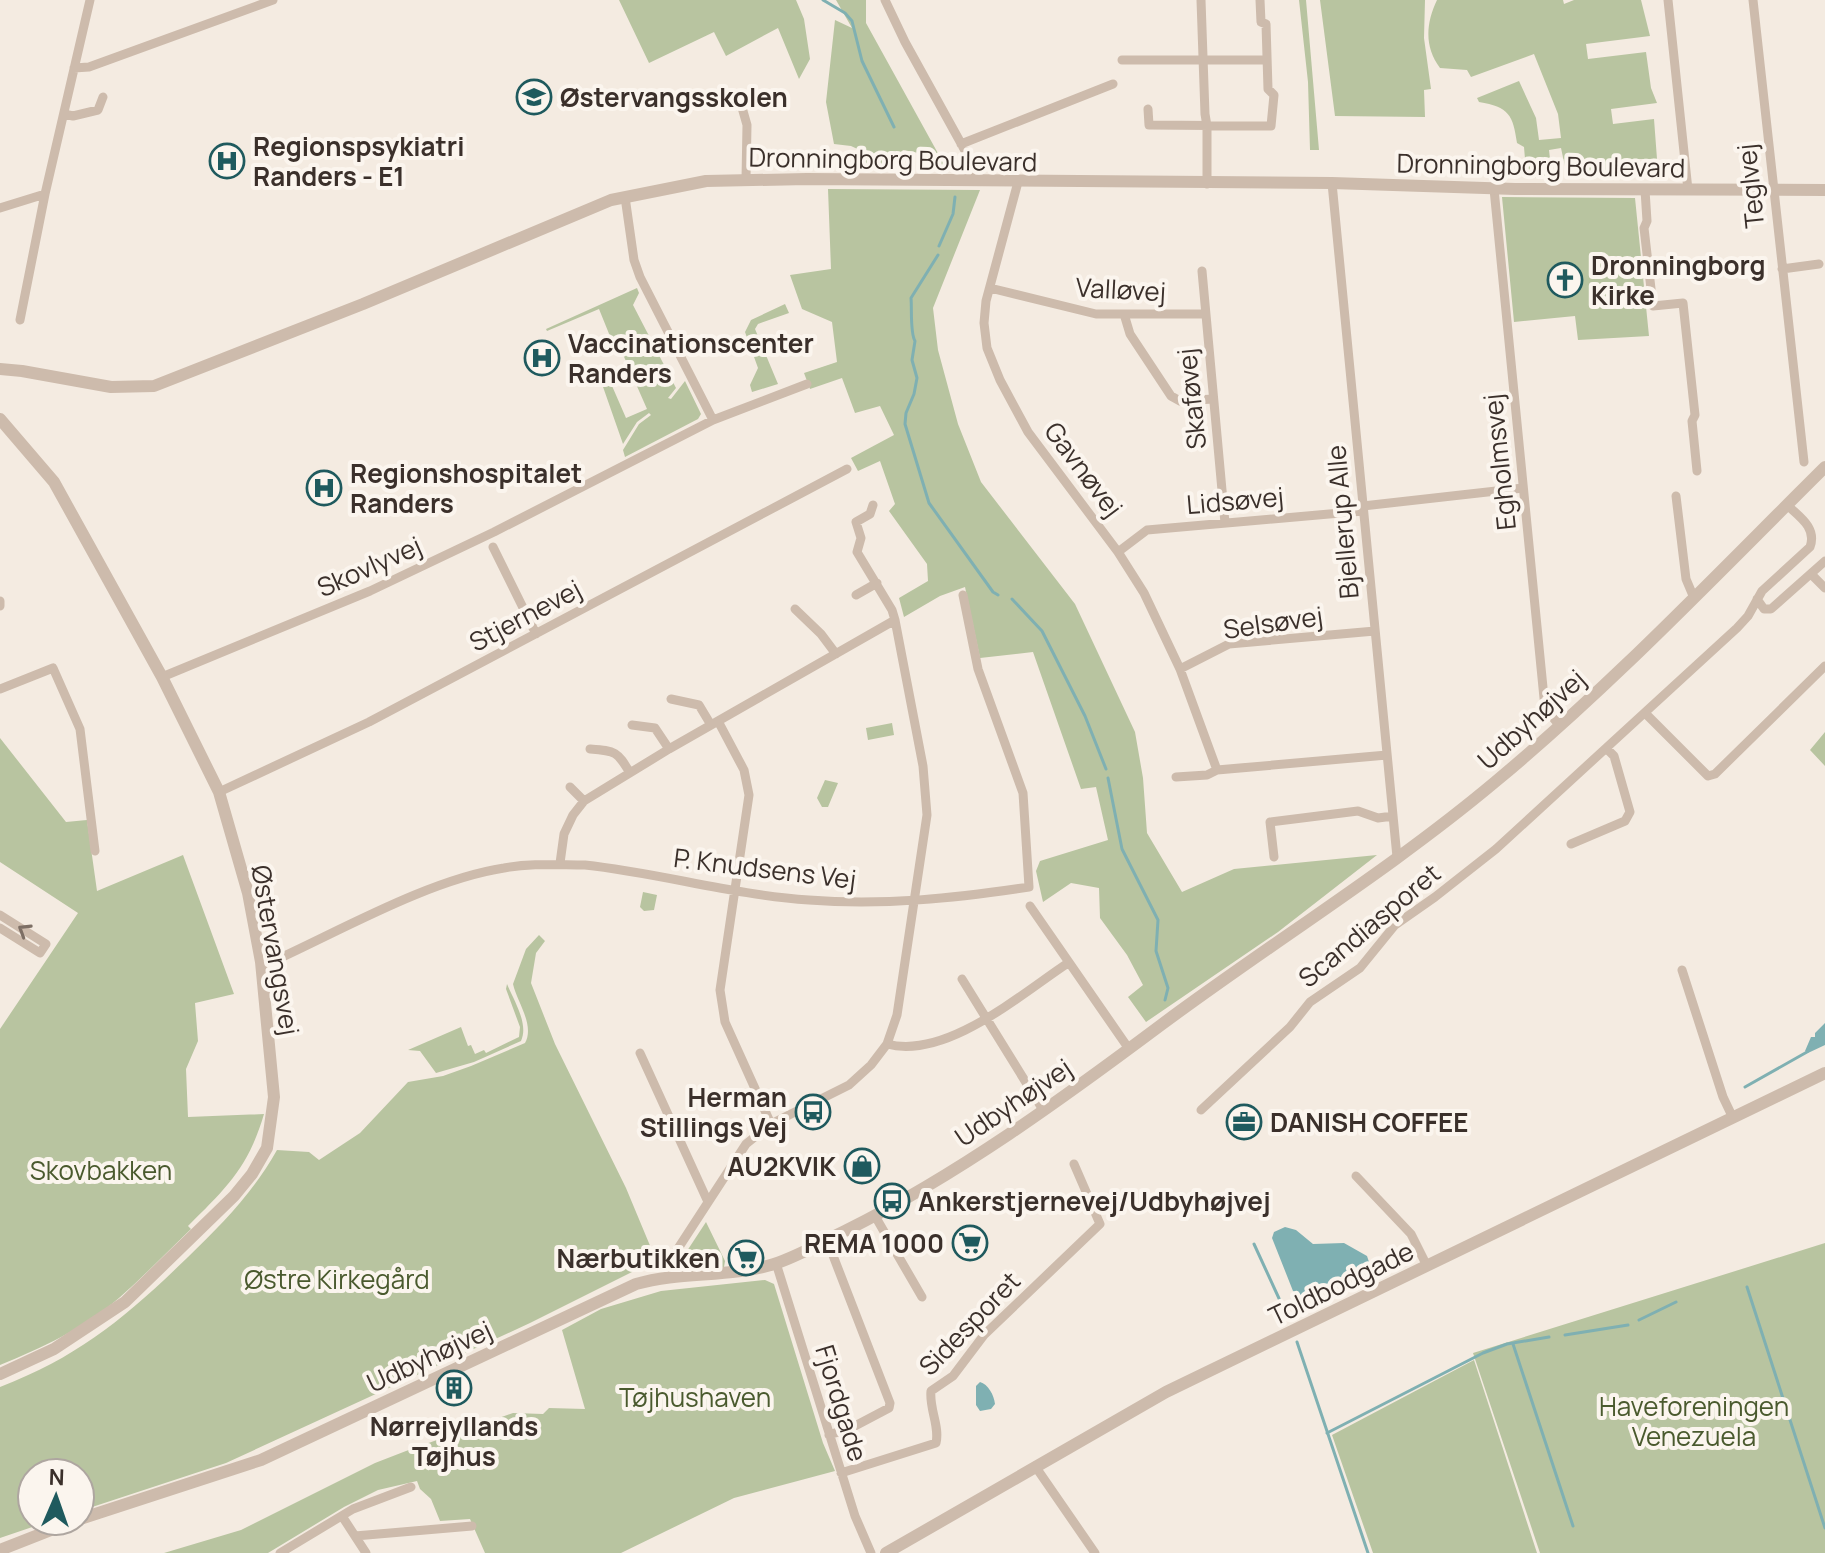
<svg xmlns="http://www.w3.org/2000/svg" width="1825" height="1553" viewBox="0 0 1825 1553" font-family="Manrope,sans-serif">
  <rect width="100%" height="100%" fill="#f4ebe1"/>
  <!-- green -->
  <path fill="#b8c4a0" d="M619,0h177l8,19 6,40 -11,20 -21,-51 -52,28 -12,-24 -65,31z
    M836,0h30v23l79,143 -19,5 -7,-18 -16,-3 -16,18 -31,-1 8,-15 -13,-6 -17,-2 -8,-42 9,-82 17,8z
    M1299,0h7l13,150h-9l-2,-68z
    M1320,0h105l-1,38 7,51 -7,1 1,27 -90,-1z
    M1437,0h126l1,4 10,-4h67l9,36 -64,8 2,15 58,-7 5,36 6,15 -46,6 2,15 41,-5 3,40h-22l-1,16 -67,1 -6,-28 -12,2 3,27 -16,1 -10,-7 -2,-24 -7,-4c-4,-28 -8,-36 -38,-41l-2,-4 42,-17 17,37 3,22 22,-2 -3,-24 -24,-60 -63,23 -4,-7 -27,-2c-16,-21 -14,-45 -3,-68z
    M828,189l152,1 -47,118 5,42 20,74 23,58 94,122 60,128 8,46 4,55 35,59 52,-23 143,-14 -99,77 -132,90 -18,-25 15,-12 -16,-30 -27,-37 -1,-30 -28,-5 -28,19 -7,-31 4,-10 68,-21 -12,-53 -15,2 -48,-137 -53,6 -15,-71 -25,9 -36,21 -5,-19 29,-17 -1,-17 -38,-53 6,-7 -15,-43 -22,10 -7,-13 43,-23 -14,-29 -25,7 -13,-35 -32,11 -6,-16 33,-11 -5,-40 -30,-13 -12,-34 41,-6z
    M1502,197l133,1 14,138 -71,4 -3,-24 -61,6z
    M637,288l2,5 -6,12 43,83 -8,10 3,1 14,-18 16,33 -3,5 -73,38 -2,-7 16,-26 12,-9 -2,-2 -12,9 -14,22 -21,-60 7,-5 17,39 21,-9 -26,-59 -5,1 -17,-42 -52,22 -1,-2z
    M785,304l4,9 -31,11 -3,5 23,55 -26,8 -2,-7 8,-17 -13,-36 6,-12z
    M892,723l2,12 -26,5 -2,-12z
    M1825,732v34l-15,-16z
    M0,738l66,84 21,-2 10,71 86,-36 51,139 -39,9 3,38 -12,28 2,48 76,-3c-16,54 -37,73 -76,112l3,3c-24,23 -47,47 -72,69 -35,30 -77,50 -119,67v-336l78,-116 -78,-51z
    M825,780l13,3 -10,24h-6l-5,-9z
    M643,892l14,3 -3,15 -10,1 -4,-4z
    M539,935l6,6 -9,12 -5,30 24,61 71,144 30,72 -126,63 -304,140 -146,48v-38h-48v48h18l-50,17v-151c80,-31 126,-70 187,-129 36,-35 65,-64 90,-108l32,2 10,8 41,-27 48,-51 35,-6 28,-10 54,-23c10,-18 -8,-41 -12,-59l13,-35z
    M507,984c7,17 22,40 14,57l-47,21 -38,11 -16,-22 -12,-1 53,-23 7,19 3,-1 4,9 9,-4 2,3 33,-16 1,-10 -14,-38z
    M706,1222l19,39 -1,6h-24l-13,-6 -2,-7z
    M1825,1243v310h-285l-67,-200z
    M765,1280l9,4 49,159 12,28 -101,27 -113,55h-136l-15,-34 -30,2 -9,-22 -11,-10 -3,-8 -39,9 -34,17 -76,46h-104l77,-23 134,-67 31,-12 107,-38 30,1 6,-6 36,1 -23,-79 39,-21 60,-18z
    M1474,1360l63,193h-164l-41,-118z"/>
  <!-- water -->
  <path fill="#7fb0b2" d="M1825,1023v22l-17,8 -3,-2 6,-14h4v-4z
    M1285,1227l11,3 17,14 31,-1 23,13 3,9 -57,31 -9,1 -11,-6 -21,-53 2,-6z
    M980,1382c8,2 14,13 15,22l-4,5 -11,2 -4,-6v-19z"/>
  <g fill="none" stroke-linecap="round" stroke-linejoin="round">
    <!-- stream -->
    <path stroke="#7fb0b2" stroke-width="3" d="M823,0l22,13 7,8 10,40 32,66
      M939,246l14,-32 2,-17
      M938,255l-27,43c1,11 -1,35 4,43l-3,19 5,18 -3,16 -8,19 -1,11 24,79 64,89 5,3
      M1012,599l30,32 43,85 21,53
      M1108,778l14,71 36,71 -2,31 12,37 -3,12
      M1745,1087l62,-35
      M1254,1244l34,74
      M1747,1287l78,241
      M1639,1320l37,-18
      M1565,1335l63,-10
      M1297,1342l71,211
      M1513,1344l60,182
      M1327,1433l156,-80 24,-9 42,-7"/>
    <!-- minor -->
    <path stroke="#cdbbac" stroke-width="9" d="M885,0l20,42 63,114 3,25
      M1201,0l4,114 2,12v58
      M1668,0l20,190
      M1753,0l51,462
      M1122,60h145
      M74,68l15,-1 184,-67
      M741,104l6,21 -1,54
      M1148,109l1,16 122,1 3,-31 -6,-6 -2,-65 -5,-2 -1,-22
      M64,114l9,2 25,-6 5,-13
      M961,144l152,-60
      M1018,182l-32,119 -2,22 3,25 13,32 28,52 90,120 26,41 36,76 37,101 170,-15
      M1332,183l65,674
      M1494,189l51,519 15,18
      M1645,190l2,31 -3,7 9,78 30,-3 12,112 -3,6 5,50
      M625,197l9,63 6,17 73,143
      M0,208l45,-14
      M1782,269l37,-5
      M1202,271l23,252
      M990,288l106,26h108
      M1124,314l6,20 41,62 9,5 33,-2
      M20,320l25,-126 45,-194
      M1676,496l10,83 8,19
      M1363,506l160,-18
      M493,547l43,87
      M1118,552l29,-22 216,-19
      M1811,574l14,14
      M856,595l21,-12
      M1757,599l7,10h7l54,-48
      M0,601v5
      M795,609l26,25 15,20
      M1180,669l49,-25 146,-13
      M162,677l208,-86 124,-59 219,-112 94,-36
      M0,689l53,-21 27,61 15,122
      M671,699l28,6 12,20
      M1646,714l62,62 7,-2 110,-108
      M718,721l26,49 5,25 -29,195 5,32 46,102
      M632,725l23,3 14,21
      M590,749c26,2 27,2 40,24
      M1176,777l31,-2 10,-5
      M570,787l14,14
      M219,792l150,-70 478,-253
      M1571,844l54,-23 5,-9 -16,-56 -7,-7
      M1274,857l-4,-35 88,-11 20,7 15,-2
      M560,863l4,-29 9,-19 11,-14 85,-52 226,-129 -3,-10 -35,-58 4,-14 -5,-16 14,-8 3,-9
      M1030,906l99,143
      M0,915l46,29 -6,9 -40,-25
      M261,962l19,-4c67,-31 152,-79 224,-90 27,-5 53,-3 81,-3 75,8 148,30 224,35 74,6 147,-2 220,-13l-6,-94 -45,-124 -15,-74
      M1682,970l41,127 10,21
      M962,979l81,131
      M887,1044c59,16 134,-50 181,-81
      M640,1053l68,149
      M1201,1110l89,-83 20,-25 50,-34 35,-43 40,-28 61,-48 241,-221 11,-12 14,-25 48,-44c7,-19 -10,-30 -23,-42
      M1356,1176l55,58 16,32
      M875,1216l47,81
      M827,1240l63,163 -1,5 -36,19 -24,8
      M776,1263l79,253 16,37
      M673,1277l4,-27 69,-106 25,-20 78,-39 22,-20 16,-21 10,-29 30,-200 -4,-49 -28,-146
      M1035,1466l60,87
      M841,1473l95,-30c4,-17 -7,-34 -5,-52l22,-15 31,-41 116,-111 -26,-60
      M342,1516l24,37
      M355,1536l117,-10
      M280,1553l73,-44 58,-22"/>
    <!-- tertiary -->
    <path stroke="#cdbbac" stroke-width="12" d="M0,369l22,2 89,16 43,-1 209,-82 248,-104 95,-19 101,-2 525,4 183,6 310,1
      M0,419l54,63 108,195 57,115 29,101 13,69 13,135 -7,51 -15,26 -18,22 -109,106 -71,47 -54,25
      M80,1519l181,-59 375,-176c45,-13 93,-6 138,-20 25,-8 50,-23 73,-34 112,-56 215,-131 314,-205 110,-82 229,-155 334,-243 117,-97 222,-208 330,-315
      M0,1550l74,-29
      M886,1553l280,-161 659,-319"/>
  </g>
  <!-- one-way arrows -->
  <defs><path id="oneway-chevron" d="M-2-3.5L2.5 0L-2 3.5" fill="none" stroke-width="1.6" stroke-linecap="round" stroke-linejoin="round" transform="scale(2)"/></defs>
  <use stroke="#7d6f65" href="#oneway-chevron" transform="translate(24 930) rotate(-148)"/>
  <!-- icons -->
  <defs>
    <g id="school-ring" transform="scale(1.8)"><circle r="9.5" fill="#fbf5ee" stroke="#1f5a5e" stroke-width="1.5"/><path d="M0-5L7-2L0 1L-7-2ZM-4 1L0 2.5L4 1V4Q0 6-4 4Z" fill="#1f5a5e"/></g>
    <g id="hospital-ring" transform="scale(1.8)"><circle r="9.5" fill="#fbf5ee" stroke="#1f5a5e" stroke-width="1.5"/><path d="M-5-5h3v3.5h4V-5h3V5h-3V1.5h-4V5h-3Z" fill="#1f5a5e"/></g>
    <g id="church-ring" transform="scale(1.8)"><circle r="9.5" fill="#fbf5ee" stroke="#1f5a5e" stroke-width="1.5"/><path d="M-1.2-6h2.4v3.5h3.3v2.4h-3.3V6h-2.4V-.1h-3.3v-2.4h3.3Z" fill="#1f5a5e"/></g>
    <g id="bus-ring" transform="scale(1.8)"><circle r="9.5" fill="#fbf5ee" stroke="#1f5a5e" stroke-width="1.5"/><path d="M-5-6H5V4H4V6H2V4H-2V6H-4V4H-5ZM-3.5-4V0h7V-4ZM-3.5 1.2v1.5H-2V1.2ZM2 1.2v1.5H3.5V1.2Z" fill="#1f5a5e"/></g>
    <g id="office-ring" transform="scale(1.8)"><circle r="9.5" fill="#fbf5ee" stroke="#1f5a5e" stroke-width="1.5"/><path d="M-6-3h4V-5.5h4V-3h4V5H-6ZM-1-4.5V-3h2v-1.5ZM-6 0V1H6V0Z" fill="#1f5a5e"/></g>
    <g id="shop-ring" transform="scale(1.8)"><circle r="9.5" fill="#fbf5ee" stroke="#1f5a5e" stroke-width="1.5"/><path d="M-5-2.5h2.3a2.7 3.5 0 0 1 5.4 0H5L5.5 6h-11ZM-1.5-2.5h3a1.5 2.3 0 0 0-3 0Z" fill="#1f5a5e"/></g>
    <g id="supermarket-ring" transform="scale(1.8)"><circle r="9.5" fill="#fbf5ee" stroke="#1f5a5e" stroke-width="1.5"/><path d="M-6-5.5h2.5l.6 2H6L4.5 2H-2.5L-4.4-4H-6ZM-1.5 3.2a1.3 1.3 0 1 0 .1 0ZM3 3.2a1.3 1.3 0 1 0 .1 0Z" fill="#1f5a5e"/></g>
    <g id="building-ring" transform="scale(1.8)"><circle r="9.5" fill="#fbf5ee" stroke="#1f5a5e" stroke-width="1.5"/><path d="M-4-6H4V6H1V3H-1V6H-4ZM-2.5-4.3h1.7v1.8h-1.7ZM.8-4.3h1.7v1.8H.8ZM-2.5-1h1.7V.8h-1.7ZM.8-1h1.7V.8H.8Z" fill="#1f5a5e"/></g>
  </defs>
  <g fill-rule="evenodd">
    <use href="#school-ring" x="534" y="97"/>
    <use href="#hospital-ring" x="227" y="161"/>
    <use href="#church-ring" x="1565" y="280"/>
    <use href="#hospital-ring" x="542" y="358"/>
    <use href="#hospital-ring" x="324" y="488"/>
    <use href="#bus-ring" x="813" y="1112"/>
    <use href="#office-ring" x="1244" y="1122"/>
    <use href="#shop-ring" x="862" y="1166"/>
    <use href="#bus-ring" x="892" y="1201"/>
    <use href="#supermarket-ring" x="970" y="1243"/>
    <use href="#supermarket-ring" x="746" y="1258"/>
    <use href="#building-ring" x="454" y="1388"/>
  </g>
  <g text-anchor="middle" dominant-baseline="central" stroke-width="8" stroke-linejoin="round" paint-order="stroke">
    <!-- poi labels -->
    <g font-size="26" font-weight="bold" fill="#3b302b" stroke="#fbf5ee" text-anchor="start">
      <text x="560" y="97">Østervangsskolen</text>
      <text x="253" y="146">Regionspsykiatri<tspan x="253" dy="30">Randers - E1</tspan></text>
      <text x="1591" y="265">Dronningborg<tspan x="1591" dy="30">Kirke</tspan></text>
      <text x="568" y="343">Vaccinationscenter<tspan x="568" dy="30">Randers</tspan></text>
      <text x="350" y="473">Regionshospitalet<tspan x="350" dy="30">Randers</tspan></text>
      <text x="787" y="1097" text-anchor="end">Herman<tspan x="787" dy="30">Stillings Vej</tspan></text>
      <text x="1270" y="1122">DANISH COFFEE</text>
      <text x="836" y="1166" text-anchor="end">AU2KVIK</text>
      <text x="918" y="1201">Ankerstjernevej/Udbyhøjvej</text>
      <text x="944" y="1243" text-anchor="end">REMA 1000</text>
      <text x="720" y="1258" text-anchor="end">Nærbutikken</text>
      <text x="454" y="1426" text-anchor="middle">Nørrejyllands<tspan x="454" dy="30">Tøjhus</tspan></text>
    </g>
    <!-- street labels -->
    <g font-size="26" fill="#3b302b" stroke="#fbf5ee">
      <text transform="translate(893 159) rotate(1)">Dronningborg Boulevard</text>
      <text transform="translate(1541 165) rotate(1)">Dronningborg Boulevard</text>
      <text transform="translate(1750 186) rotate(-96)">Teglvej</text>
      <text transform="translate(1121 289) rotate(3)">Valløvej</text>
      <text transform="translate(1191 399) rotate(-96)">Skaføvej</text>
      <text transform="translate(1499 462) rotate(-96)">Egholmsvej</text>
      <text transform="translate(1084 469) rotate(53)">Gavnøvej</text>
      <text transform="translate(1235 500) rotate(-5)">Lidsøvej</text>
      <text transform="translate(1342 522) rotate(-95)">Bjellerup Alle</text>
      <text transform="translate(369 566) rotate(-24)">Skovlyvej</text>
      <text transform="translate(525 615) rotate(-28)">Stjernevej</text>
      <text transform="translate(1273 622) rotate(-8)">Selsøvej</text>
      <text transform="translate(1531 719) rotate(-42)">Udbyhøjvej</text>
      <text transform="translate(765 868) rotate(7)">P. Knudsens Vej</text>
      <text transform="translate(1369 925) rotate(-40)">Scandiasporet</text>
      <text transform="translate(276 950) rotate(80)">Østervangsvej</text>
      <text transform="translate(1013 1102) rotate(-34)">Udbyhøjvej</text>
      <text transform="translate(1341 1283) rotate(-26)">Toldbodgade</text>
      <text transform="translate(969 1323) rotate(-46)">Sidesporet</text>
      <text transform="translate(429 1356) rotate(-25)">Udbyhøjvej</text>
      <text transform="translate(842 1403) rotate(73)">Fjordgade</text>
    </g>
    <!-- park labels -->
    <g font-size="26" fill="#4a5a2e" stroke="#fbf5ee">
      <text x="101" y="1170">Skovbakken</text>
      <text x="337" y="1279">Østre Kirkegård</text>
      <text x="695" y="1397">Tøjhushaven</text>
      <text x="1694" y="1406">Haveforeningen<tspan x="1694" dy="30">Venezuela</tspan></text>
    </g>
  </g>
  <!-- north arrow -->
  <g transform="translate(56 1497) rotate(2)"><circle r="38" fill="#fbf5ee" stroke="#aea6a0" stroke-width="2"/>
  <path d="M0-6L14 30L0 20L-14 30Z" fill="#1f5a5e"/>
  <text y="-12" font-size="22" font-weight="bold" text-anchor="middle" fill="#3b302b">N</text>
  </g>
</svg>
